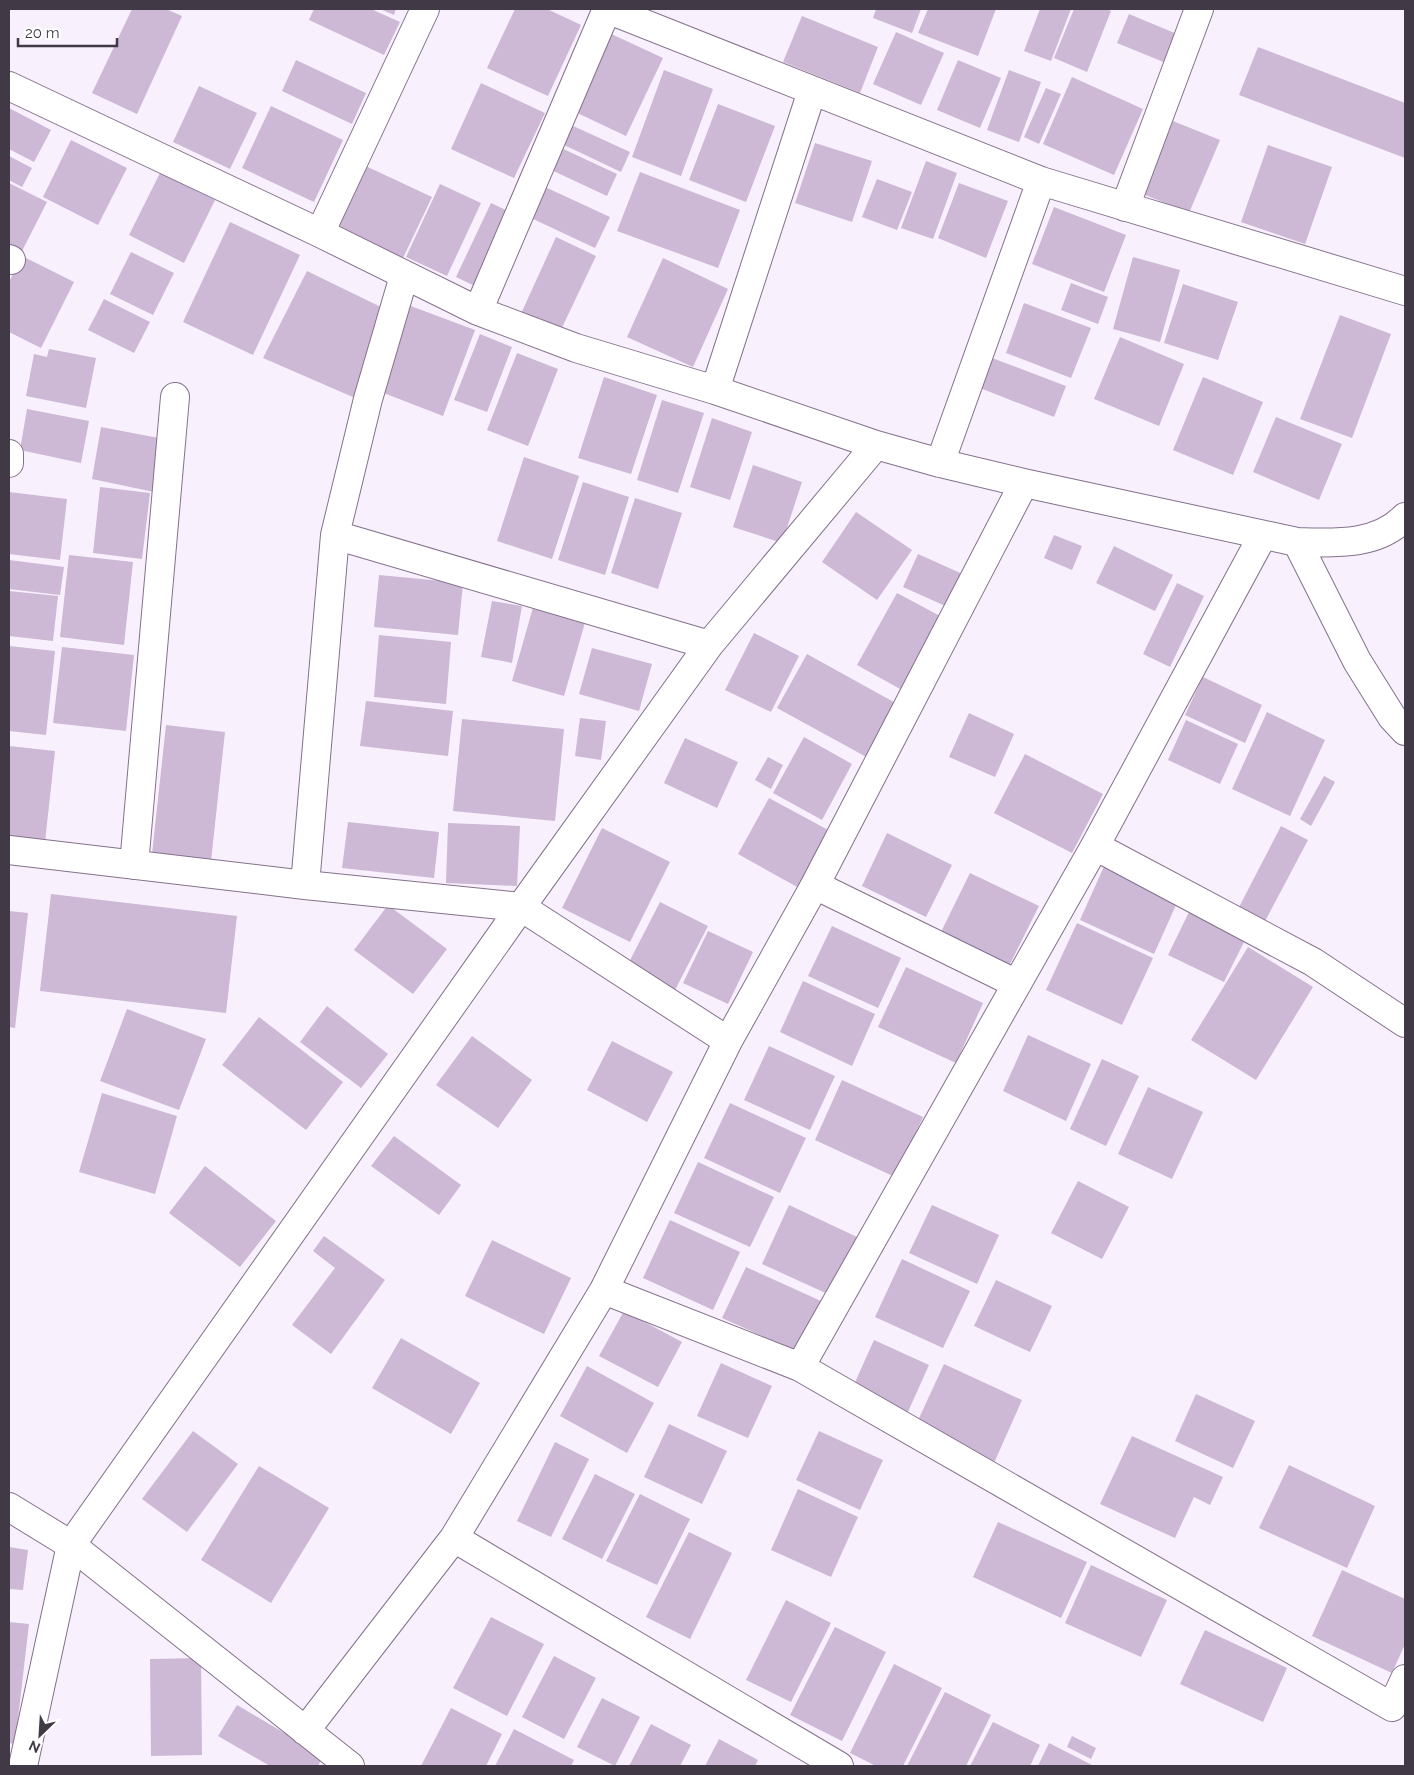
<svg xmlns="http://www.w3.org/2000/svg" width="1414" height="1775" viewBox="0 0 1414 1775" font-family="Raleway,sans-serif">
  <rect width="100%" height="100%" fill="#f8f0fc"/>
  <!-- building -->
  <path fill="#cdb8d6" d="M132,9h34l16,7 -45,98 -45,-21z
    M314,9h57l29,13 -16,33 -75,-35z
    M380,9h16l-2,6z
    M515,9h32l34,16 -33,71 -61,-28z
    M876,9h45l-9,24 -39,-15z
    M928,9h68l-18,47 -60,-23z
    M1040,9h31l-20,52 -27,-10z
    M1074,9h33l4,2 -24,61 -33,-14z
    M1129,14l48,20 -11,29 -49,-20z
    M802,16l76,31 -18,46 -77,-31z
    M607,32l56,26 -37,78 -55,-26z
    M896,32l48,21 -23,52 -48,-21z
    M1258,47l147,56v55l-166,-63z
    M296,60l70,33 -14,31 -70,-33z
    M958,60l43,18 -21,50 -43,-18z
    M664,70l49,19 -32,87 -49,-19z
    M1009,70l32,12 -22,60 -32,-12z
    M1072,77l71,32 -29,66 -71,-31z
    M481,83l64,30 -31,65 -63,-29z
    M199,86l58,27 -27,56 -57,-27z
    M1046,88l15,6 -22,50 -15,-7z
    M718,104l57,22 -29,76 -57,-22z
    M271,106l72,34 -29,62 -72,-34z
    M9,108l42,22 -17,32 -25,-13z
    M1173,121l47,19 -31,73 -46,-19z
    M571,125l59,27 -9,20 -59,-28z
    M71,140l56,28 -29,57 -55,-28z
    M815,143l57,18 -20,61 -57,-19z
    M1268,145l64,22 -27,77 -64,-22z
    M557,146l60,28 -10,22 -60,-28z
    M9,156l23,12 -10,19 -13,-7z
    M926,161l31,12 -24,66 -32,-11z
    M357,162l75,35 -29,61 -75,-35z
    M640,172l100,38 -22,58 -101,-37z
    M160,173l55,27 -31,63 -55,-28z
    M877,179l35,13 -15,38 -35,-13z
    M9,183l38,19 -29,57 -9,-4z
    M959,183l49,18 -22,57 -48,-20z
    M440,184l41,19 -34,73 -41,-19z
    M545,187l65,30 -15,31 -64,-30z
    M491,203l21,10 -35,74 -21,-10z
    M1054,207l72,28 -22,57 -72,-28z
    M230,222l70,33 -47,100 -70,-33z
    M556,237l40,19 -38,80 -39,-18z
    M131,252l43,21 -21,42 -43,-21z
    M22,256l52,26 -33,66 -32,-16v-50z
    M1133,257l47,13 -20,72 -47,-13z
    M663,258l65,31 -35,78 -66,-30z
    M307,271l78,38 -23,92 -99,-43z
    M1071,283l37,14 -10,27 -37,-14z
    M1183,284l55,18 -20,58 -54,-17z
    M104,299l46,23 -16,31 -46,-23z
    M1024,303l67,25 -20,50 -65,-25z
    M408,305l67,25 -32,86 -67,-26z
    M1340,315l51,19 -39,104 -52,-19z
    M480,334l32,13 -25,65 -33,-12z
    M1120,337l64,27 -25,62 -65,-27z
    M49,349l47,9 -10,50 -60,-12 8,-42 13,3z
    M517,353l41,16 -30,77 -41,-16z
    M992,358l74,28 -12,31 -74,-29z
    M604,377l53,18 -26,79 -53,-16z
    M1203,377l60,25 -30,73 -60,-25z
    M662,400l42,13 -26,80 -41,-13z
    M27,409l62,12 -8,42 -61,-13z
    M1276,417l66,27 -23,56 -66,-28z
    M712,418l40,14 -22,68 -40,-13z
    M101,427l63,12 -10,53 -62,-13z
    M524,457l55,19 -27,83 -55,-18z
    M753,465l49,17 -20,61 -49,-16z
    M583,482l46,15 -24,78 -47,-15z
    M100,487l50,6 -8,66 -49,-6z
    M9,492l58,7 -7,61 -51,-6z
    M635,498l47,15 -24,76 -47,-16z
    M856,512l56,38 -35,50 -55,-38z
    M1054,535l28,11 -10,24 -28,-12z
    M1114,546l59,29 -18,36 -59,-28z
    M918,554l49,22 -15,33 -49,-22z
    M69,555l64,7 -9,83 -64,-8z
    M9,560l55,7 -4,28 -51,-6z
    M379,575l84,8 -5,52 -84,-8z
    M1177,583l27,13 -34,71 -27,-13z
    M9,591l49,5 -5,45 -44,-5z
    M897,593l45,24 -40,73 -45,-25z
    M492,601l30,5 -10,57 -31,-6z
    M534,604l52,15 -22,77 -52,-15z
    M754,633l45,23 -28,56 -46,-22z
    M379,635l72,7 -5,62 -72,-7z
    M9,646l46,5 -9,84 -37,-4z
    M62,647l72,8 -8,76 -73,-8z
    M592,648l60,16 -13,47 -60,-17z
    M807,654l92,51 -29,54 -93,-51z
    M1203,677l59,28 -17,38 -60,-28z
    M366,701l87,10 -5,45 -88,-10z
    M1267,712l58,28 -35,76 -58,-27z
    M969,713l45,21 -19,43 -46,-20z
    M580,718l26,3 -5,39 -26,-4z
    M462,719l102,10 -9,92 -102,-10z
    M1186,720l52,24 -18,40 -52,-24z
    M166,725l59,7 -14,129 -59,-7z
    M804,737l48,27 -30,56 -49,-27z
    M685,738l53,24 -21,46 -53,-25z
    M9,746l46,5 -10,91 -36,-4z
    M1025,754l78,40 -31,59 -78,-40z
    M768,757l15,8 -12,24 -16,-9z
    M1324,776l11,6 -24,44 -11,-7z
    M769,798l61,33 -31,57 -61,-34z
    M348,822l91,10 -5,46 -92,-10z
    M448,823l72,3 -3,60 -71,-3z
    M1281,826l27,14 -45,85 -26,-14z
    M602,828l68,34 -40,80 -68,-34z
    M887,833l65,32 -26,52 -64,-31z
    M1106,862l74,34 -26,58 -74,-34z
    M970,873l69,33 -32,64 -68,-34z
    M51,894l186,22 -11,97 -186,-22z
    M660,902l48,24 -34,66 -48,-24z
    M388,905l59,44 -34,45 -59,-44z
    M1192,906l56,28 -24,48 -56,-27z
    M9,911l19,2 -13,115 -6,-1z
    M1077,923l76,35 -31,67 -76,-35z
    M832,926l69,32 -23,50 -70,-32z
    M708,931l45,21 -25,52 -45,-21z
    M1248,947l65,40 -57,93 -65,-40z
    M906,967l77,36 -27,60 -78,-36z
    M803,981l72,33 -23,52 -72,-34z
    M327,1006l61,48 -27,34 -61,-46z
    M127,1009l79,30 -27,71 -79,-29z
    M259,1017l84,65 -37,48 -84,-65z
    M1028,1035l63,29 -25,57 -63,-30z
    M472,1036l60,44 -34,48 -62,-43z
    M612,1041l61,31 -26,50 -60,-32z
    M769,1046l66,30 -25,54 -66,-30z
    M1102,1059l37,17 -33,70 -36,-17z
    M842,1080l81,37 -28,60 -80,-37z
    M1148,1087l55,25 -31,67 -54,-25z
    M102,1093l75,23 -22,78 -76,-22z
    M730,1103l76,35 -26,55 -76,-35z
    M394,1136l67,49 -22,30 -68,-49z
    M698,1162l76,35 -24,50 -76,-34z
    M205,1166l71,55 -36,46 -71,-54z
    M1078,1181l51,26 -27,52 -51,-26z
    M789,1205l68,32 -27,58 -68,-31z
    M932,1205l67,30 -22,49 -68,-31z
    M670,1220l70,32 -27,58 -70,-32z
    M324,1236l61,44 -54,74 -39,-29 43,-57 -22,-17z
    M492,1240l79,38 -27,56 -79,-38z
    M902,1259l68,32 -27,57 -68,-31z
    M746,1267l75,34 -24,51 -75,-34z
    M996,1280l56,26 -22,46 -56,-26z
    M624,1311l58,31 -24,45 -59,-31z
    M401,1338l79,45 -29,51 -79,-46z
    M874,1340l55,25 -22,49 -55,-25z
    M721,1363l51,23 -24,52 -51,-22z
    M944,1364l78,36 -28,63 -79,-36z
    M587,1366l67,37 -27,50 -67,-37z
    M1196,1394l59,27 -22,47 -58,-27z
    M669,1424l58,27 -25,53 -58,-27z
    M193,1431l45,33 -51,68 -45,-33z
    M819,1431l64,29 -23,50 -64,-30z
    M1132,1436l91,41 -13,28 -16,-8 -19,41 -75,-34z
    M555,1442l34,17 -38,78 -34,-16z
    M1289,1465l86,41 -28,62 -88,-40z
    M259,1466l70,42 -58,95 -70,-43z
    M595,1474l40,20 -33,65 -40,-20z
    M798,1489l60,28 -27,60 -60,-27z
    M640,1494l50,25 -33,66 -51,-24z
    M998,1522l89,40 -26,56 -88,-41z
    M689,1532l43,21 -42,86 -44,-22z
    M9,1547l19,3 -5,40 -14,-1z
    M1091,1565l76,35 -26,57 -76,-34z
    M1342,1570l63,29v45l-13,29 -80,-37z
    M786,1600l45,23 -40,79 -45,-22z
    M491,1617l53,27 -37,72 -54,-28z
    M9,1622l20,2 -14,120 -6,-1z
    M835,1627l51,25 -44,89 -52,-26z
    M1205,1630l82,38 -24,54 -83,-38z
    M554,1656l42,22 -32,61 -42,-22z
    M201,1658l1,97 -51,1 -1,-97z
    M894,1664l48,24 -39,78h-27l-26,-13z
    M945,1692l46,23 -25,51h-59z
    M602,1698l38,19 -25,49 -38,-19z
    M237,1705l86,51 -5,10h-48l-52,-30z
    M451,1708l51,26 -16,32h-65z
    M993,1722l47,23 -10,21h-60z
    M651,1724l40,21 -11,21h-51z
    M514,1729l60,31 -3,6h-76z
    M1072,1736l24,12 -5,11 -24,-12z
    M719,1739l39,21 -3,6h-50z
    M1049,1743l45,23h-56z"/>
  <g fill="none" stroke-linecap="round" stroke-linejoin="round">
    <!-- minor casing -->
    <g stroke="#84718c" stroke-width="30">
      <path id="minor" d="M607,9l434,172 364,110
        M9,86l311,147 158,78 98,37 139,42 161,55 64,18 84,20 273,59c38,1 80,4 108,-25
        M1125,207l74,-198
        M320,233l105,-224
        M9,259l2,1
        M478,311l129,-302
        M715,390l97,-299
        M9,454v9
        M940,463l101,-282
        M335,535l374,110
        M1263,535l-168,311 -295,521 592,340 13,-28
        M1297,542l60,119 35,56 13,14
        M1095,846l218,116 92,61
        M9,850l296,35 216,22 207,134
        M134,865l41,-468
        M305,885l30,-350 33,-136 36,-123
        M815,885l202,99
        M800,1367l-196,-77 124,-249 87,-156 209,-402
        M9,1507l62,38 450,-638 188,-262 167,-200
        M454,1538l150,-248
        M305,1731l149,-193 385,228
        M23,1766l48,-221 279,221"/>
    </g>
    <!-- minor -->
    <use href="#minor" stroke="#fff" stroke-width="28"/>
  </g>
  <!-- border -->
  <rect width="1414" height="1775" fill="none" stroke="#423946" stroke-width="20"/>
  <!-- north arrow -->
  <g transform="translate(40 1735) rotate(205)" stroke="#ffffff" stroke-width="4" paint-order="stroke">
  <path d="M0-4L9 19L0 12L-9 19Z" fill="#423946"/>
  <text y="-8" font-size="14" font-weight="bold" text-anchor="middle" fill="#423946">N</text>
  </g>
  <!-- scale -->
  <path d="M18 38v8h99v-8" fill="none" stroke="#423946" stroke-width="2.5"/>
  <text x="25" y="38" font-size="15" fill="#423946" stroke="#ffffff" stroke-width="4" paint-order="stroke">20 m</text>
</svg>
